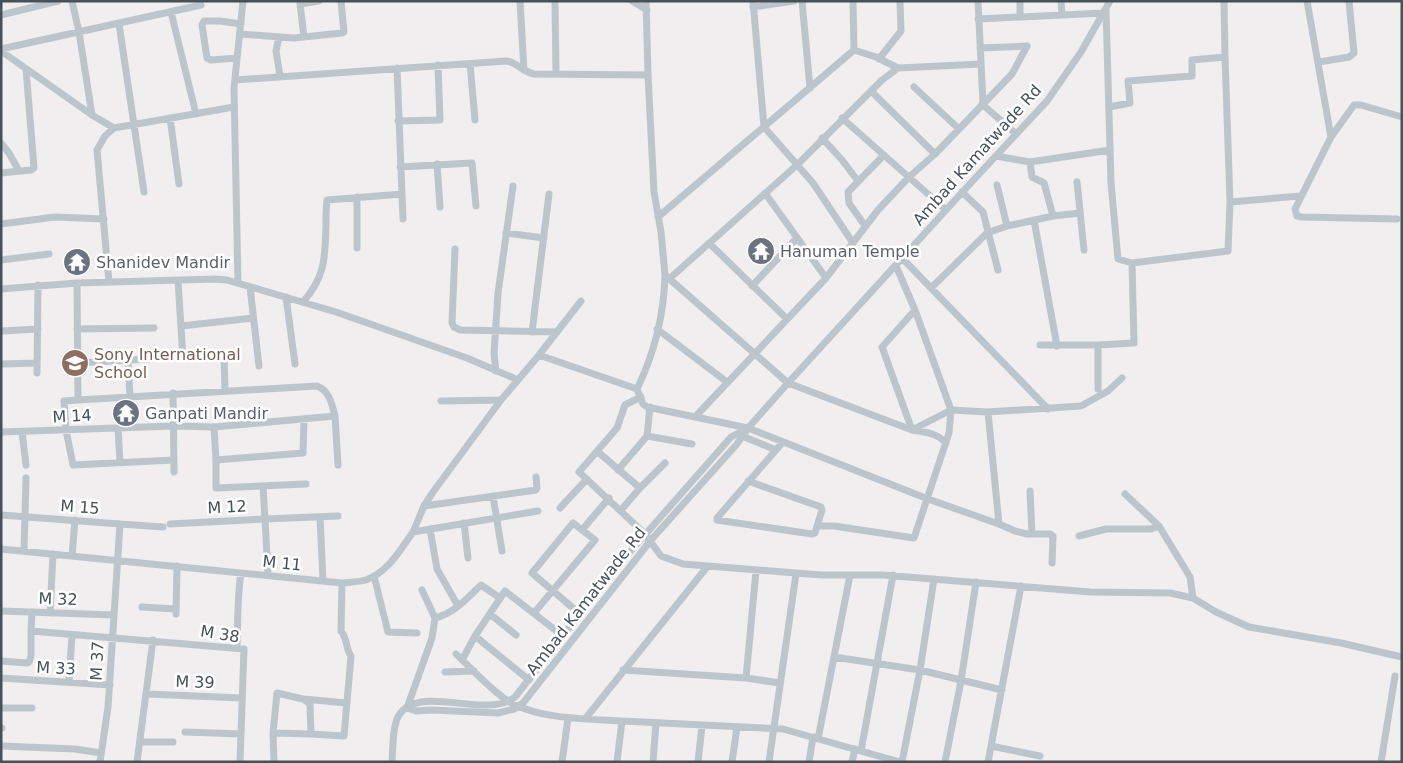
<svg xmlns="http://www.w3.org/2000/svg" width="1403" height="763" viewBox="0 0 1403 763" font-family="'DejaVu Sans',sans-serif">
  <rect width="100%" height="100%" fill="#f0eeee"/>
  <g fill="none" stroke-linecap="round" stroke-linejoin="round">
    <!-- minor -->
    <path stroke="#bdc5cc" stroke-width="7" d="M520,1l4,69
      M555,1l1,73
      M632,1l15,9
      M646,1l2,74 6,117 7,40 4,43 123,108 124,47c13,2 25,3 34,13
      M753,1l11,126 49,56 40,60
      M802,1l8,87
      M978,1l5,102
      M1020,1v16
      M1061,1l1,14
      M1307,1l24,136
      M753,7l41,-6
      M1106,10l5,173 7,76 14,4 96,-12 2,-49 -5,-145
      M171,12l25,102
      M1,15l57,-14
      M978,19l126,-6
      M119,24l25,168
      M240,34l54,4 48,-5 2,-1 -3,-31
      M279,37l-3,14 4,25
      M304,37l-4,-33 19,-3
      M980,48l47,-2
      M1,49l200,-44
      M854,50l22,7 22,11
      M1,51l91,64 -13,-83 -7,-31
      M237,58l-26,2 -4,-2 -5,-33 2,-4h16l21,3
      M879,59l22,-28 -1,-30
      M1319,62l30,-5 5,-4 -5,-52
      M470,64l5,56
      M397,68l6,151
      M235,80l271,-19c11,1 17,11 28,13l114,1
      M914,87l45,42
      M871,91l64,63
      M982,104l34,30
      M1109,107l21,-4 -2,-22 64,-5v-16l33,-3 -1,-56
      M92,115l22,13 120,-21
      M170,118l9,66
      M842,118l104,92
      M398,121l42,-1 -2,-55
      M822,138l20,22 16,21
      M1,143l8,10 10,18
      M996,156l34,6 80,-12
      M1030,162l2,15 12,6 9,33
      M437,164l3,43
      M400,167l72,-4 4,43
      M1,173l30,-3 3,-2 -8,-99
      M1077,182l7,68
      M997,185l10,41
      M962,192l21,20 15,58
      M765,193l61,85
      M1230,202l70,-6
      M658,217l196,-167 -1,-49
      M1397,219l-95,-2 -5,-1 -2,-7 36,-72 23,-32h7l41,12
      M1034,220l23,126
      M1,224l54,-7 49,2
      M865,226l-16,-23 -1,-11 36,-37
      M506,233l38,5
      M709,243l78,76
      M357,248v-51
      M455,249l-3,74 2,4 6,3 97,2
      M902,258l146,151
      M1,260l48,-6
      M896,266l19,44 36,100 37,2 93,-6 27,-15 14,-13
      M669,279l128,-114 85,-85 16,-12 83,-4
      M178,281l5,77
      M109,282l-12,-132 8,-14 9,-8
      M238,283l-4,-195 9,-87
      M752,286l45,-48
      M250,287l9,79
      M931,288l56,-55 20,-7 46,-10 27,-3
      M1,289l76,-6 138,-4 12,1 109,32 131,46 51,22 21,-25 98,34 6,15 4,3 101,21 180,71 71,25 16,7 12,3h23l3,2 -1,27
      M286,297l9,67
      M303,302c23,-26 22,-45 23,-78 0,-8 0,-17 1,-24l75,-6
      M181,326l72,-8
      M77,329l77,-1
      M657,329l70,53
      M2,331l36,-2
      M532,332l17,-138
      M1040,345h58l36,-2 -2,-80
      M1098,345v44
      M224,355l1,36
      M539,355l42,-54
      M128,361l2,35
      M78,363l157,-9
      M1,364l36,-1
      M496,371l-2,-17 4,-61 15,-107
      M37,373l1,-88
      M637,389c17,-35 27,-75 28,-114
      M173,393l1,79
      M641,397l-16,8 -8,23 -38,44 66,62 16,22 22,8 138,11h62l207,17 80,1 23,5 23,14 33,15 92,16 61,14
      M78,400l-14,1 2,29 7,35 101,-5
      M441,401l60,-1
      M988,412l11,112
      M335,416l3,49
      M695,417l131,-139 52,-68 31,-33 26,-23 77,-80 15,-28
      M214,427l2,33 87,-7 1,-34
      M118,428l2,34
      M912,430l-30,-83 33,-37
      M1,432l173,-6 40,1 121,-11c-3,-11 -5,-25 -18,-30l-239,14 -1,-117
      M22,432l4,33
      M647,436l3,-29
      M742,436l34,14
      M598,452l42,36 25,-25
      M216,458v30l90,-4
      M618,470l29,-34 45,8
      M748,481l73,26 1,3 -7,23 -3,1 -95,-14v-2l65,-75
      M263,486l2,33 73,-3
      M1030,491l2,43
      M1125,494l34,32 31,51 3,21
      M493,496l9,55
      M424,506l112,-16 1,-2 -1,-11
      M560,508l27,-29
      M621,510l19,-22
      M1,515l119,9 -12,183 -8,55
      M320,517l3,64
      M464,523l4,35
      M120,524l43,3
      M170,524l95,-5 3,56
      M817,526h17l80,12 35,-105 2,-23 -39,20
      M430,529l7,40 21,37
      M582,530l27,-32
      M413,532l11,-26 9,-14 68,-92 17,-20
      M1079,536l27,-7h45l8,-3
      M1,549l341,34c8,-1 17,-1 24,-3 22,-8 34,-30 47,-48l125,-21
      M24,551l2,-73
      M72,556l3,-36
      M374,576l14,56 29,1
      M422,590l13,28c20,-5 32,-20 46,-33l19,13
      M142,607l34,2
      M1,611l113,4
      M50,613l3,-59
      M534,613l61,-73 -22,-17 -41,50 48,41
      M176,614l1,-48
      M490,614l26,21
      M31,631l1,-19
      M237,648c1,-25 0,-51 4,-75
      M456,654c17,16 33,34 52,47 28,18 81,18 114,20l-5,41
      M834,657l86,13 82,20
      M462,660l13,-24
      M1,661l26,2 2,-1 2,-6v-25c71,6 142,12 213,18l-4,113
      M623,670l123,8 34,5
      M445,672l29,-1
      M1,678l109,7
      M746,678l10,-107
      M529,680l-54,-44 30,-45 58,45
      M69,682l3,-47
      M147,694l95,4
      M304,699l42,4
      M1,708h31
      M407,708l9,3 15,-1 67,3 16,-4 9,-6 128,-163 86,-96 11,-16 40,-45 179,-196 80,-86 34,-49 29,-51
      M407,708l25,-70 3,-20
      M585,719l122,-152
      M622,721l161,8 117,33
      M1,728h1
      M185,732l56,2
      M273,733l38,1 -1,-30 -7,-5 -26,-6 -4,40 1,29
      M311,734l33,2 7,-80c-6,-8 -3,-17 -10,-25l1,-48
      M818,739l32,-164
      M140,742h33
      M1,746l74,3 26,4
      M991,746l49,10
      M861,751l32,-176
      M137,762l16,-122
      M392,762c1,-13 0,-30 5,-43 17,-39 88,2 118,-22l99,-127 117,-133 15,-8
      M562,762l6,-44
      M653,762l3,-39
      M698,762l4,-36
      M732,762l5,-35
      M769,762l27,-188
      M809,762l4,-25
      M852,762l3,-13
      M902,762l18,-92 14,-91
      M945,762l16,-81 15,-99
      M988,762l33,-176
      M1381,762l14,-86"/>
  </g>
  <!-- icons -->
  <defs>
    <g id="temple-disc" transform="scale(1.4375)"><circle r="9.5" fill="#6b7280" stroke="#fff"/><path d="M0-6L5-2H3V0L6.5 2.5H4V6H1.5V3h-3V6H-4V2.5H-6.5L-3 0V-2H-5Z" fill="#fff"/></g>
    <g id="school-disc" transform="scale(1.4375)"><circle r="9.5" fill="#8d6e63" stroke="#fff"/><path d="M0-5L7-2L0 1L-7-2ZM-4 1L0 2.5L4 1V4Q0 6-4 4Z" fill="#fff"/></g>
  </defs>
  <g fill-rule="evenodd">
    <use href="#temple-disc" x="761" y="251"/>
    <use href="#temple-disc" x="77" y="262"/>
    <use href="#school-disc" x="75" y="363"/>
    <use href="#temple-disc" x="126" y="413"/>
  </g>
  <g text-anchor="middle" dominant-baseline="central" stroke-width="5" stroke-linejoin="round" paint-order="stroke">
    <!-- street labels -->
    <g font-size="16" fill="#475159" stroke="#fff">
      <text transform="translate(977 155) rotate(-48)">Ambad Kamatwade Rd</text>
      <text transform="translate(72 416) rotate(-3)">M 14</text>
      <text transform="translate(80 507) rotate(4)">M 15</text>
      <text transform="translate(227 507) rotate(-3)">M 12</text>
      <text transform="translate(282 563) rotate(6)">M 11</text>
      <text transform="translate(58 599) rotate(2)">M 32</text>
      <text transform="translate(586 601) rotate(-52)">Ambad Kamatwade Rd</text>
      <text transform="translate(220 634) rotate(9)">M 38</text>
      <text transform="translate(97 661) rotate(-87)">M 37</text>
      <text transform="translate(56 668) rotate(3)">M 33</text>
      <text transform="translate(195 682) rotate(2)">M 39</text>
    </g>
    <!-- worship labels -->
    <g font-size="16" fill="#5b616d" stroke="#fff" text-anchor="start">
      <text x="780" y="251">Hanuman Temple</text>
      <text x="96" y="262">Shanidev Mandir</text>
      <text x="145" y="413">Ganpati Mandir</text>
    </g>
    <!-- education labels -->
    <g font-size="16" fill="#785e54" stroke="#fff" text-anchor="start">
      <text x="94" y="354">Sony International<tspan x="94" dy="18">School</tspan></text>
    </g>
  </g>
  <!-- border -->
  <rect width="1403" height="763" fill="none" stroke="#475159" stroke-width="5"/>
</svg>
